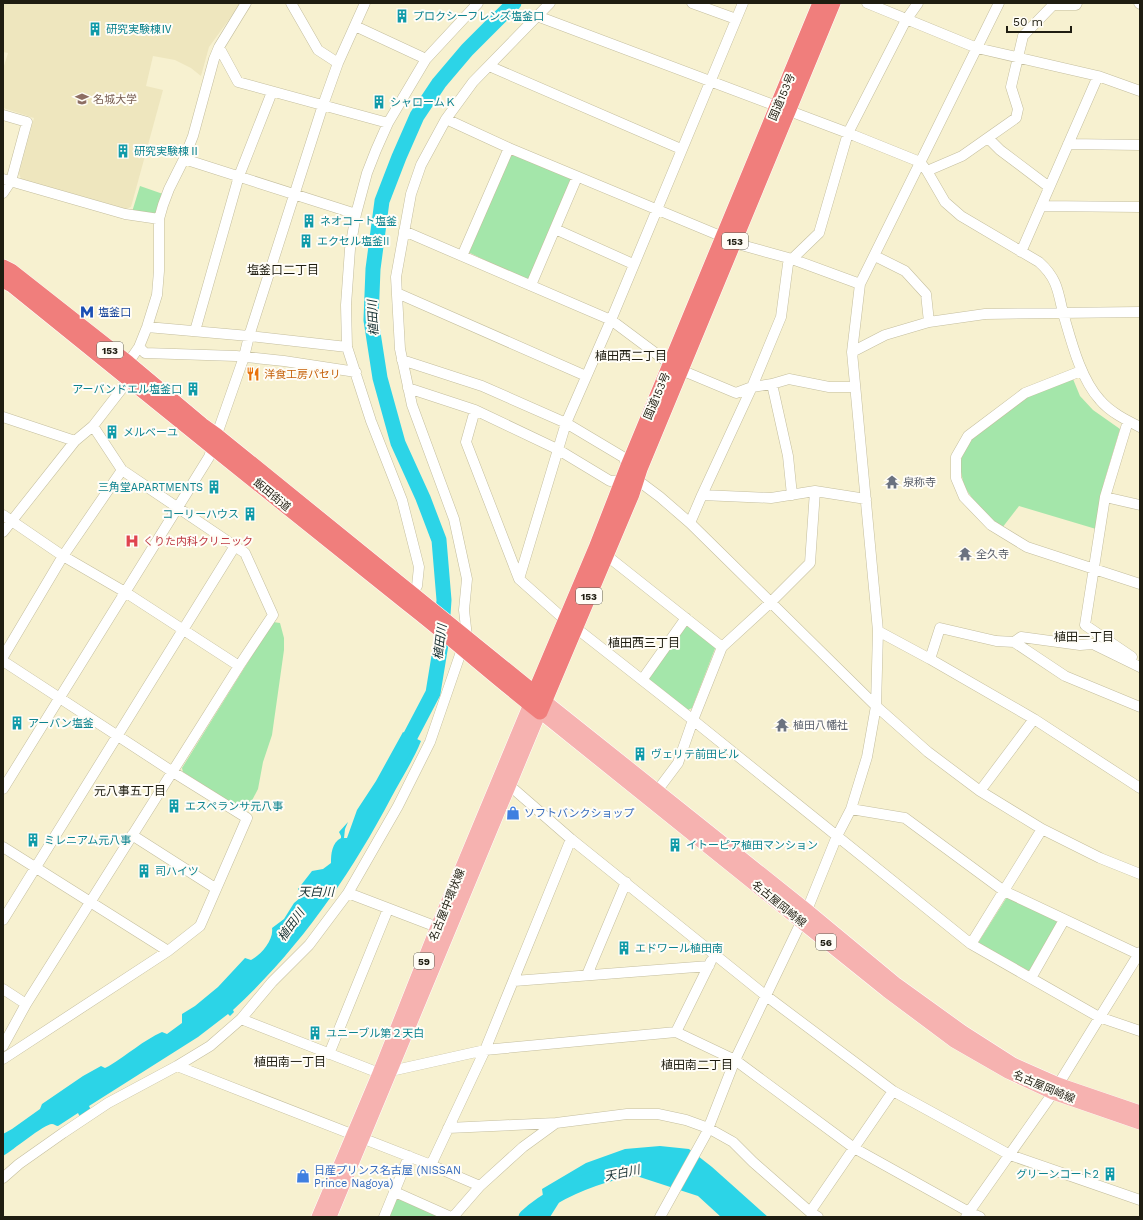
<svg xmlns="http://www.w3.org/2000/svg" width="1143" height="1220" viewBox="0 0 1143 1220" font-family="'Work Sans','Noto Sans JP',sans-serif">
  <rect width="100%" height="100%" fill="#f7f1d0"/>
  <!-- built -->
  <path fill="#eee6be" d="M3,3h238l-32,44 -8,29 -10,-8 -16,-8 -22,-4 -7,30 17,4 -32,117 -5,2 -105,-30 -2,-6 15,-55 -31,-10v-39l5,-16 -5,-1z"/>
  <!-- green -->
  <path fill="#a4e6aa" d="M511,153l61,26 -42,103 -62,-30z
    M140,186l23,8 -6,21 -25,-3z
    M1073,379l7,17 13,14 27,19 -16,53 -8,47 -77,-23 -17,22 -26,-24 -12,-18 -4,-19 3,-19 12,-16 52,-35z
    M273,622l7,1 4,15v12l-12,85 -9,27 -5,27 -11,21 -3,1 -61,-39 -1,-4z
    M687,623l29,23 -24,62 -4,2 -41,-31z
    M1007,897l52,24 -30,50 -51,-28z
    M397,1196l42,21h-52z"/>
  <!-- water -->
  <path fill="#2cd4e7" d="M403,732l18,9c-8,20 -20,38 -30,57 -41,78 -93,152 -158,212l1,2 -4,4 -2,-2 -30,23 -109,69 3,6 -11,7 -3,-6 -20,13c-2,0 -4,-2 -6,-2 -8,0 -40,27 -49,32v-22l9,-5 28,-20 2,-5 41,-28 18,-10 4,2 4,-2c18,-11 35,-26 53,-34l5,2 15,-11v-9l13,-8 23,-19 27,-29 6,2c10,-5 23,-20 21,-32l12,-9 10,-16 6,-5 1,-3 -3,-6 14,-18 11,-2 8,-6c0,-10 1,-20 10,-25v-2l-2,-4 9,-10 -3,7 -1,9h3l10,-28 19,-29z
    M660,1146l29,3 23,18 56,50h-47l-23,-21 -83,-27 -18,2 -21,14 -16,16 -10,16h-21l15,-14 -2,-14 44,-26 39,-14z"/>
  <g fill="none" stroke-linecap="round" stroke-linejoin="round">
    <!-- stream -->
    <path stroke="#2cd4e7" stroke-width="2.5" d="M507,3l3,4"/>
    <!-- river -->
    <path stroke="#2cd4e7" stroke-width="15" d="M401,754l32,-61 8,-49 3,-44 -5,-60 -16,-42 -25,-55 -18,-65 -9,-58 2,-51 9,-68 17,-44 18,-41 22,-33 28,-33 47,-47
      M526,1217c23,-21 50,-33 79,-42 12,-3 25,-7 37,-7"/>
    <!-- minor casing -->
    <g stroke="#c4be9e" stroke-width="11">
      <path id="minor" d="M291,3l27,47 20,13
        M692,3l44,16
        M867,3l110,45 121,28 42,15
        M1139,3l1,1
        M537,16l311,117 72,29 7,9 18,31 16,14 78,46c18,16 19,29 24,51 8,27 17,65 37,87 10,12 26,20 40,27
        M355,26l71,33
        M219,47l19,35 150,41
        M489,66l192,83
        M3,115l24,7 -16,59 -8,12
        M446,119l63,29 214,89
        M988,138l12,12 49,37
        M1068,144l72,1
        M184,159l172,55
        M927,171l35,-15 54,-38 2,-9 -7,-22 12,-51 30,-31h23l1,-2
        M3,179l122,35 34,5
        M1041,206l99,1
        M555,229l78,35
        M404,231l207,89 59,44
        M734,243l58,16 68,25
        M1021,252l77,-176
        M462,256l47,-108
        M875,256l30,15 21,23 3,28
        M531,285l46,-108
        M397,293l189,83
        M147,327l102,9 98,11
        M195,331l44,-155 33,-84
        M139,347l6,6 91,3 48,5 72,11
        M852,352l33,-17 44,-13 56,-8 155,-2
        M402,360l80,26 84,37 57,34 5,9 8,13 24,18 30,26 186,183 52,46 52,39 62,38 58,29 40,16
        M681,370l55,23 16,-6 20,-3 17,-5 40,8h26
        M1081,371l-56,22 -57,43 -12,21v21l8,19 27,28 36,22 113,37
        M772,384l16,72 4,39
        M408,388l67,22 82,39 53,32 16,-1
        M475,410l-9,32 53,137 46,41
        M3,417l72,24
        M1128,421l-23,76 -20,128 47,32
        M702,495l69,3 44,-7 51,8
        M1105,497l35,8
        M3,515l60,41 62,36 114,74
        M690,523l12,-28 50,-108 29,-70 7,-53 4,-5 27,-26 29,-100 58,-113 12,-17
        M3,532l72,-91 18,-15 31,-40 3,-7 1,-16 11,-16 8,-20 10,-32 2,-24v-52l4,-14 6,-16 15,-30 9,-23 21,-77 5,-12 27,-44
        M606,555l116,92
        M519,579l47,-156 45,-103 132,-317
        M412,593l5,-7 2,-19 -17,-67 -31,-79 -24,-74 -1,-42 4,-56 6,-35 11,-41 9,-23 12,-27 38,-64 52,-56
        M576,628l117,92 278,224 128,73 41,14
        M878,631l52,28 104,60 106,69
        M467,637l-3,-27 3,-31 -13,-60 -42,-114 -12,-56 -4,-72 15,-83 10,-29 25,-46 27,-37 77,-79
        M3,657l60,-101 59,-86
        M930,659l10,-31 56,13 18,1
        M3,661l170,111 74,46 -47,108 -32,25 -165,108
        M1140,667l-47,-23 -13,1 -59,-8 -7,5 51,34 75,31
        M642,680l44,-62
        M509,785l62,54 194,156 128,96 117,64 130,45
        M3,789l206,-332 35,-100 5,-21 74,-231 15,-42 27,-60
        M657,791l21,-28 15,-43 29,-73 49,-45 39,-39 5,-72
        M980,791l54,-72
        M851,809l16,-52 9,-51 2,-75 -26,-279 8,-68 139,-281
        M132,835l83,53
        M3,847l165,104
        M348,893l89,34
        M3,920l232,-374
        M971,944l71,-115
        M587,975l39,-93
        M1031,978l33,-58
        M514,981l195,-15
        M3,989l23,15
        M241,1019l138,54
        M676,1032l35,-71
        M3,1046l23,-42 213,-338 34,-51 -28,-62 -123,-83 -29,-44
        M329,1054l59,-145
        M177,1066l254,99 49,21
        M391,1071l94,-21 191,-18 59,28 119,88 115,64 84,-119 87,-141
        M448,1128l108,-5 71,-9h31l28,6 22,8 25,14 20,20 57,50 8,5
        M431,1165l54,-115 86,-211
        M3,1178l16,-14 44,-31 45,-30 69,-37 33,-20 31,-27 31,-37 37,-37 39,-52 50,-87 32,-64 32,-93
        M395,1192l56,25
        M810,1212l83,-121
        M384,1217l25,-61
        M453,1217l27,-31 43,-39 33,-24
        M660,1217l46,-83 29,-74 72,-150 30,-74 14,-27 54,9 99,73 136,64
        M966,1217l3,-5 11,5"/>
    </g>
    <!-- major casing -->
    <g stroke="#fff" stroke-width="14">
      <path id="major" d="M545,701l262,209 88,73 68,49 50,32 45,20 82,28
        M318,1217l61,-144 58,-146 93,-223
        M330,1217l210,-505 347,279 67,50 54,31 45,21 87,30"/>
    </g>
    <!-- highway casing -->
    <g stroke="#fff" stroke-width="16">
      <path id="highway" d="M3,267l8,4 117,92 74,62 14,10 326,264
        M3,280l9,5c131,107 264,213 396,319 45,35 87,73 132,108l92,-218 8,-25 193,-466
        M530,704l66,-156 32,-82 192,-463"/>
    </g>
    <!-- minor -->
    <use href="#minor" stroke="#fff" stroke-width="10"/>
    <!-- major -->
    <use href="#major" stroke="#f6b2b0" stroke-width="13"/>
    <!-- highway -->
    <use href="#highway" stroke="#f07e7c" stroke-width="15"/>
  </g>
  <!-- icons -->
  <defs>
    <g id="building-bare" transform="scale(1.08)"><path d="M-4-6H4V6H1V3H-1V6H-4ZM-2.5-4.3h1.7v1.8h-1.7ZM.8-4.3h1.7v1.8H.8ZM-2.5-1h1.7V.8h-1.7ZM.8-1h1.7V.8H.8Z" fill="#0f9aa8" stroke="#fffdf7" stroke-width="2.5" paint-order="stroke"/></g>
    <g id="university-bare" transform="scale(1.08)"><path d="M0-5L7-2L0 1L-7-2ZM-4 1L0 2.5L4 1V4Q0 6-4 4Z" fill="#8d6e63" stroke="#fffdf7" stroke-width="2.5" paint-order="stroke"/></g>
    <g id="metro-bare" transform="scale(1.08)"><path d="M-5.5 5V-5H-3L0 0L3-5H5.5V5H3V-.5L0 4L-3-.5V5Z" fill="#1a4fb4" stroke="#fffdf7" stroke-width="2.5" paint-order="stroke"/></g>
    <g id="restaurant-bare" transform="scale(1.08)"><path d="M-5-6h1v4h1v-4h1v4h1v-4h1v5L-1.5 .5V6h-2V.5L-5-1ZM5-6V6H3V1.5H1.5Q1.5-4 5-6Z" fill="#e8710a" stroke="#fffdf7" stroke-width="2.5" paint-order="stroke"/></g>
    <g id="temple-bare" transform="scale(1.08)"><path d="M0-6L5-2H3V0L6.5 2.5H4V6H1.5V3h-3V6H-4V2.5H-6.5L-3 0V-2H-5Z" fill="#6b7280" stroke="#fffdf7" stroke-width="2.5" paint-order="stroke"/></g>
    <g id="hospital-bare" transform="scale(1.08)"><path d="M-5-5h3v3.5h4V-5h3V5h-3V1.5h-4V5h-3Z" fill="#e0444e" stroke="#fffdf7" stroke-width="2.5" paint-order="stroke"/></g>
    <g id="shop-bare" transform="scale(1.08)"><path d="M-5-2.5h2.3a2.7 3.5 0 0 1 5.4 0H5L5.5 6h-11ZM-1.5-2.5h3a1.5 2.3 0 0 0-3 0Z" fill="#3f7fe0" stroke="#fffdf7" stroke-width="2.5" paint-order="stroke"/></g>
  </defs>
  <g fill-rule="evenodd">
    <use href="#building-bare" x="402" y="16"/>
    <use href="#building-bare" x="95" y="29"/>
    <use href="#university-bare" x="82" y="99"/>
    <use href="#building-bare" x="379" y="102"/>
    <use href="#building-bare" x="123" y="151"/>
    <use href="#building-bare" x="309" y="221"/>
    <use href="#building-bare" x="306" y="241"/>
    <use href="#metro-bare" x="87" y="312"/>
    <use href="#restaurant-bare" x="253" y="374"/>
    <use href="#building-bare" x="193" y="389"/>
    <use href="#building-bare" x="112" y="432"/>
    <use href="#temple-bare" x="892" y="482"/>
    <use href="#building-bare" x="214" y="487"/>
    <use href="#building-bare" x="250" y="514"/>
    <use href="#hospital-bare" x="132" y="541"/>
    <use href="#temple-bare" x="965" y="554"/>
    <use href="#building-bare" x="17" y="723"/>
    <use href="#temple-bare" x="782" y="725"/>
    <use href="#building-bare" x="640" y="754"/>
    <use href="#building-bare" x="174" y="806"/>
    <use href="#shop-bare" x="513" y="813"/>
    <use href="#building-bare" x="33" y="840"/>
    <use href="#building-bare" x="675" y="845"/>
    <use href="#building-bare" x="144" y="871"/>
    <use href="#building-bare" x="624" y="948"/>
    <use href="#building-bare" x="315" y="1033"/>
    <use href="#building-bare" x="1110" y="1174"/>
    <use href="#shop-bare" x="303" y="1176"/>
  </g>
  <g text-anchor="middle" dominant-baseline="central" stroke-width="4" stroke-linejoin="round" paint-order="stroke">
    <!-- shield labels -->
    <g fill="#fffdf7" stroke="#626056" stroke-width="1">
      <rect x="722" y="233" width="26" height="16" rx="3"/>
      <rect x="97" y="342" width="26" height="16" rx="3"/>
      <rect x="576" y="588" width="26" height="16" rx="3"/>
      <rect x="816" y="934" width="20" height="16" rx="3"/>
      <rect x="414" y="953" width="20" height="16" rx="3"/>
    </g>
    <g font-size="10" font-weight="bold" fill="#1f1d11">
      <text x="735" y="241">153</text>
      <text x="110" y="350">153</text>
      <text x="589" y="596">153</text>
      <text x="826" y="942">56</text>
      <text x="424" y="961">59</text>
    </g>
    <!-- culture labels -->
    <g font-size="11" fill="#0d838f" stroke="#fffdf7" text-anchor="start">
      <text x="413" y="16">プロクシーフレンズ塩釜口</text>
      <text x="106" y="29">研究実験棟Ⅳ</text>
      <text x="390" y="102">シャロームＫ</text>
      <text x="134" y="151">研究実験棟Ⅱ</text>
      <text x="320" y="221">ネオコート塩釜</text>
      <text x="317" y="241">エクセル塩釜II</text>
      <text x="182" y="389" text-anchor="end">アーバンドエル塩釜口</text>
      <text x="123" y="432">メルベーユ</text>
      <text x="203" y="487" text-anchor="end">三角堂APARTMENTS</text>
      <text x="239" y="514" text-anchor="end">コーリーハウス</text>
      <text x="28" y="723">アーバン塩釜</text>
      <text x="651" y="754">ヴェリテ前田ビル</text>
      <text x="185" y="806">エスペランサ元八事</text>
      <text x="44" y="840">ミレニアム元八事</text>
      <text x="686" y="845">イトーピア植田マンション</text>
      <text x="155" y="871">司ハイツ</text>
      <text x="635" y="948">エドワール植田南</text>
      <text x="326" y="1033">ユニーブル第２天白</text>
      <text x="1099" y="1174" text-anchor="end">グリーンコート2</text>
    </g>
    <!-- street labels -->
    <g font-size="11" fill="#1f1d11" stroke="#fffdf7">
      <text transform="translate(782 97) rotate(-67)">国道153号</text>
      <text transform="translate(657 396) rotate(-67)">国道153号</text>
      <text transform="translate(272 495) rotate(39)">飯田街道</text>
      <text transform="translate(779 904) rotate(39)">名古屋岡崎線</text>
      <text transform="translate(447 905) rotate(-68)">名古屋中環状線</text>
      <text transform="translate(1044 1087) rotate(23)">名古屋岡崎線</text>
    </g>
    <!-- education labels -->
    <g font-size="11" fill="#785e54" stroke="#fffdf7" text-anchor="start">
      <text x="93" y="99">名城大学</text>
    </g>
    <!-- transit labels -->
    <g font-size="11" fill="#164399" stroke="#fffdf7" text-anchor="start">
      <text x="98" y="312">塩釜口</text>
    </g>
    <!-- food labels -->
    <g font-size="11" fill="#c56008" stroke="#fffdf7" text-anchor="start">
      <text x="264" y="374">洋食工房パセリ</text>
    </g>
    <!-- worship labels -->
    <g font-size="11" fill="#5b616d" stroke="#fffdf7" text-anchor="start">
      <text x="903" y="482">泉称寺</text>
      <text x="976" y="554">全久寺</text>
      <text x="793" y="725">植田八幡社</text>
    </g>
    <!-- health labels -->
    <g font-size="11" fill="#be3a42" stroke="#fffdf7" text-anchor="start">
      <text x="143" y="541">くりた内科クリニック</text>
    </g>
    <!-- shop labels -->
    <g font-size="11" fill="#366cbe" stroke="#fffdf7" text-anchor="start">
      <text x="524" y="813">ソフトバンクショップ</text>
      <text x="314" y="1170">日産プリンス名古屋 (NISSAN<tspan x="314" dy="13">Prince Nagoya)</tspan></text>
    </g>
    <!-- neighbourhood labels -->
    <g font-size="12" fill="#1f1d11" stroke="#fffdf7">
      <text x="283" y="270">塩釜口二丁目</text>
      <text x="631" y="356">植田西二丁目</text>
      <text x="1084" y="637">植田一丁目</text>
      <text x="644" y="643">植田西三丁目</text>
      <text x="130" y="791">元八事五丁目</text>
      <text x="290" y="1062">植田南一丁目</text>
      <text x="697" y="1065">植田南二丁目</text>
    </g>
    <!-- water labels -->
    <g font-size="12" font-style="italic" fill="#142e31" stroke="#fffdf7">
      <text transform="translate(373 318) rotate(-93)">植田川</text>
      <text transform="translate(440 642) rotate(-83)">植田川</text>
      <text x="316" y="892">天白川</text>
      <text transform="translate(291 925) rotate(-54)">植田川</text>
      <text transform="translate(622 1173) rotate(-12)">天白川</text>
    </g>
  </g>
  <!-- border -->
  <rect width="1143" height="1220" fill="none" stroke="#1f1d11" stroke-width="8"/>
  <!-- scale -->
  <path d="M1007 26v6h64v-6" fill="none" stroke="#1f1d11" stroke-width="2"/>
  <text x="1013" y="26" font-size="12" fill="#1f1d11" stroke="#fffdf7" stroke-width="3" paint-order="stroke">50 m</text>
</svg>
